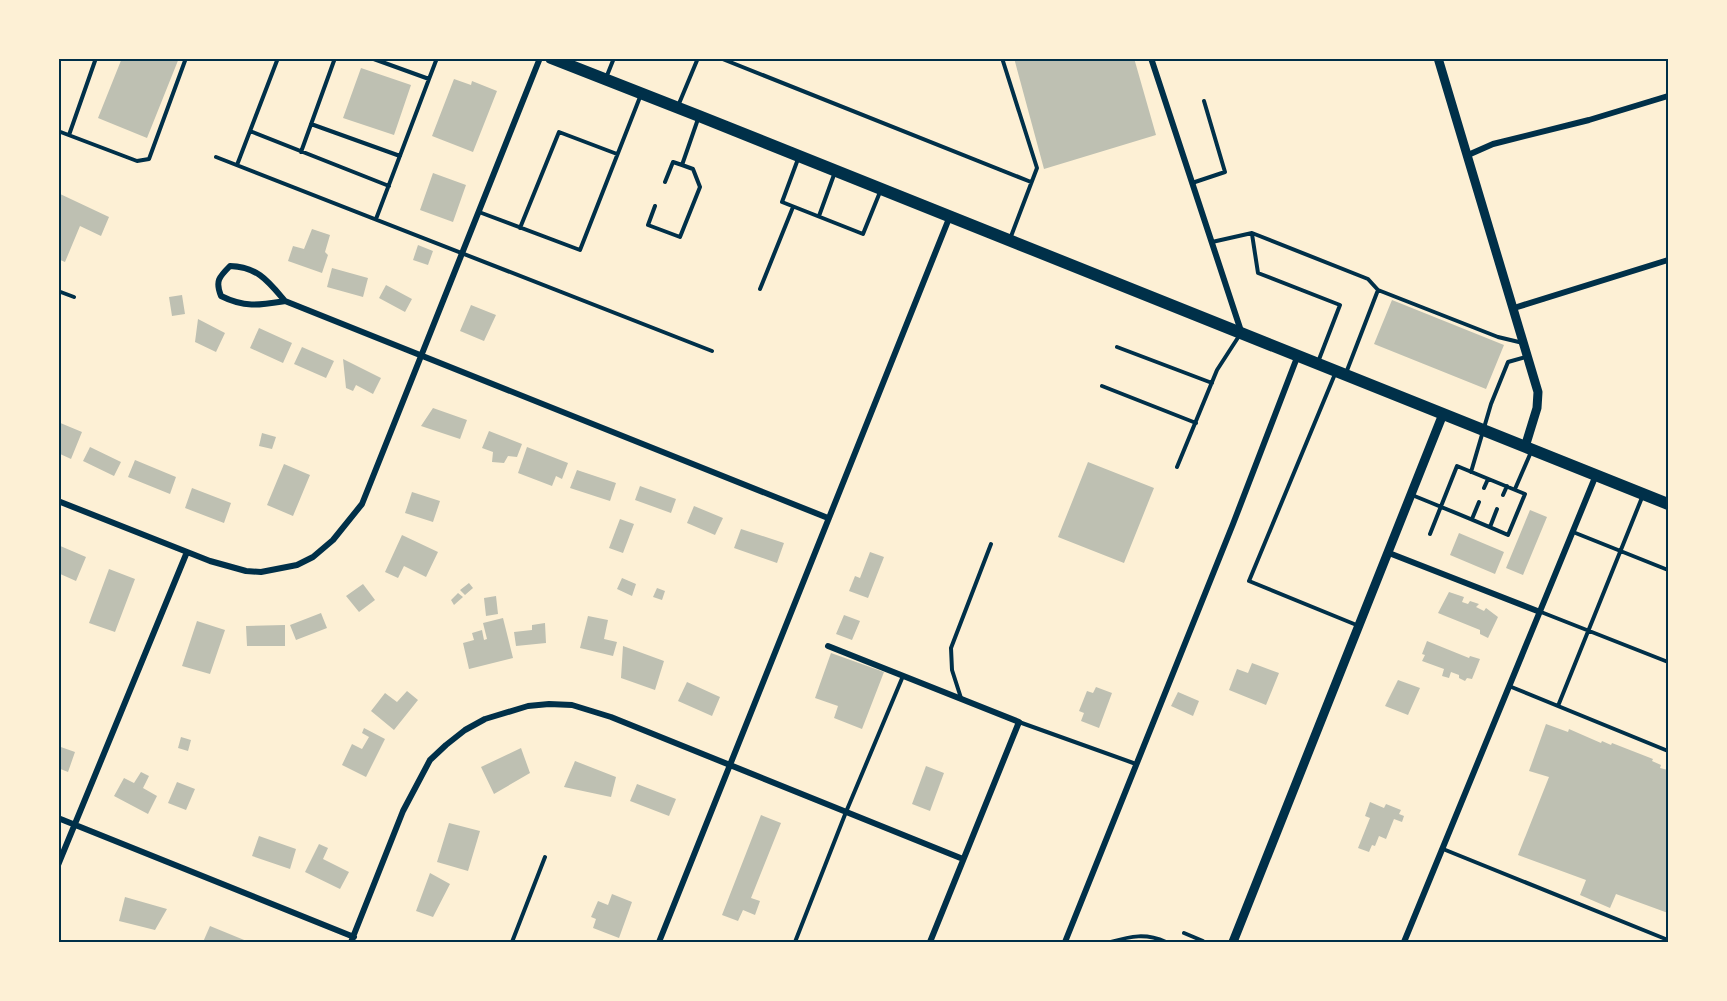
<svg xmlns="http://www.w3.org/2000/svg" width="1727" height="1001" viewBox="0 0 1727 1001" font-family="Karla,sans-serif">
  <rect width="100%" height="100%" fill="#fdf0d5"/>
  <!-- building -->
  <path fill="#bec0b2" d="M122,58h57l-32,80 -49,-20z
    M1014,58h120l22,77 -112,34z
    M361,68l50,17 -17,50 -51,-17z
    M454,79l17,6 1,-4 25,10 -24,61 -41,-16z
    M433,173l33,12 -13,37 -33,-12z
    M58,193l51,24 -8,19 -21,-10 -15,36 -7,-3z
    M312,229l18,6 -5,17 3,3 -6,18 -34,-12 5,-15 11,3z
    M418,245l15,6 -5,14 -15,-5z
    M332,268l36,10 -5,19 -36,-10z
    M386,285l26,14 -7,13 -26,-14z
    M182,295l3,19 -13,2 -3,-19z
    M1392,300l112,45 -18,44 -112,-45z
    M471,305l25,10 -12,26 -24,-10z
    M198,319l27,14 -9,19 -21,-10z
    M259,328l33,15 -9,20 -33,-15z
    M302,347l32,14 -8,17 -32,-14z
    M343,359l38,19 -8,16 -17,-9 -3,6 -7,-3z
    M433,408l34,12 -7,19 -39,-13z
    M58,422l24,10 -11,27 -13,-6z
    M489,431l33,13 -5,13 -9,-1 -4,7 -12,-1 1,-10 -11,-4z
    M262,433l14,4 -4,12 -13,-3z
    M90,447l31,15 -7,14 -31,-15z
    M527,447l41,16 -6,16 -6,-3 -4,10 -34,-13z
    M135,460l41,17 -6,17 -42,-17z
    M1088,462l66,26 -30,75 -66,-26z
    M284,464l26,11 -17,41 -26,-11z
    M577,470l39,13 -6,18 -40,-13z
    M640,486l36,13 -5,14 -36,-13z
    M192,488l39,15 -7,20 -39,-15z
    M412,492l28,9 -7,21 -28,-9z
    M694,506l29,12 -8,17 -28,-12z
    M1530,510l17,7 -24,58 -17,-7z
    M620,519l14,5 -11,29 -14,-5z
    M741,529l43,14 -7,20 -43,-15z
    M1459,533l45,19 -9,22 -45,-19z
    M402,535l36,17 -12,25 -22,-11 -6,12 -13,-6z
    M58,545l28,12 -10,24 -18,-8z
    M870,552l14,5 -16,41 -19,-7 6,-15 5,2z
    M109,569l26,10 -20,53 -26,-9z
    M622,578l14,6 -4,12 -15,-7z
    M469,583l4,5 -8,7 -5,-5z
    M363,584l12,16 -16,12 -13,-16z
    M657,588l8,3 -3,9 -9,-3z
    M1449,592l15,5 -2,5 6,2 2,-3 9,3 -3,3 8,4 2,-3 12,9 -10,21 -8,-4v-4l-42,-17z
    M458,593l5,4 -9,8 -3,-5z
    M496,596l2,18 -12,2 -2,-18z
    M321,613l6,15 -31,12 -6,-15z
    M844,615l16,6 -8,19 -16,-6z
    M588,616l20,4 -4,19 13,3 -4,14 -33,-8z
    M503,618l10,40 -44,11 -6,-26 11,-3 -2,-7 10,-3 2,10 3,-1 -4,-16z
    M197,621l28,9 -15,44 -28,-8z
    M545,623l1,20 -30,3 -2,-14 18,-2v-5z
    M285,625v21h-38l-1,-20z
    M1427,641l42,17 1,-2 10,3 -8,20 -5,-1 -2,3 -6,-3v-3l-8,-3 -2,6 -7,-2 2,-7 -22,-8 3,-6 -3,-1z
    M623,646l41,15 -9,29 -34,-12z
    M831,653l53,19 -22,57 -28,-11 4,-12 -23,-8z
    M1252,663l27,10 -13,32 -37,-15 8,-21 11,4z
    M1398,680l22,8 -12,27 -23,-9z
    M687,682l33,15 -8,19 -34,-15z
    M1096,687l16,6 -13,35 -18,-7 3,-8 -5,-2 8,-20 6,2z
    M407,691l11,9 -24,30 -23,-19 14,-18 12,9z
    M1178,692l21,9 -6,15 -22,-10z
    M1546,724l22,8 1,-3 32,14 1,-2 9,4 1,-2 41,16 -1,2 9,4 -1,3 8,2v143l-52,-19 -6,14 -30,-13 6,-15 -68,-25 31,-78 -20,-6z
    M364,728l21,11 -19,38 -24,-12 10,-21 10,5 7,-12 -7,-4z
    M181,737l10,3 -3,11 -10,-3z
    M58,746l17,6 -7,20 -10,-4z
    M521,748l9,25 -36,21 -13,-27z
    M575,761l41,16 -5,20 -47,-10z
    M926,766l18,7 -14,38 -18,-7z
    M141,772l8,4 -6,12 14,8 -9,18 -34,-18 10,-18 10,5z
    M177,782l18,7 -9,21 -18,-7z
    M637,784l39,15 -7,17 -39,-15z
    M1370,802l14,6 2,-4 15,6 -2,4 5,2 -2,6 -8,-3 -8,20 -7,-3 -4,10 -3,-1 -3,7 -11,-4 12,-30 -5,-2z
    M761,815l20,8 -30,75 9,3 -5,14 -12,-5 -5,11 -16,-6z
    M449,823l31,8 -12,40 -31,-9z
    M259,836l37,13 -6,20 -38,-13z
    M319,844l9,4 -5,11 26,13 -9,17 -35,-17z
    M430,873l20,11 -17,33 -17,-6z
    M612,894l20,8 -13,36 -26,-10 3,-9 -5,-2 7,-16 10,4z
    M125,897l42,12 -12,21 -36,-9z
    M210,926l39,16h-46z"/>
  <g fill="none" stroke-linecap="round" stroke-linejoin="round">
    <!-- service -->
    <path stroke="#003049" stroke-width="4" d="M371,58l58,21 -53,140
      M720,58l311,124
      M1002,58l35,110 -27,71
      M606,78l8,-20
      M429,79l8,-21
      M678,106l20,-48
      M311,124l89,32
      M58,131l79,30 12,-2 37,-101
      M250,131l139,55
      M69,135l27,-77
      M301,152l34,-94
      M216,157l496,194
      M798,159l-16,43 81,32 17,-42
      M237,165l41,-107
      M665,182l8,-20 9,3
      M1192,183l33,-11 -21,-71
      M655,206l-7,19 32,12 20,-50 -7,-18 -11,-4 16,-46
      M479,212l101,38 60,-153
      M819,216l16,-44
      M520,228l39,-96 58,22
      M1252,234l6,39 82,32 -22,57
      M1212,242l40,-9 116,46 10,11 120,47 25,6
      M760,289l33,-82
      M58,291l16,6
      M1117,347l95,36
      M1346,373l32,-83
      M1335,374l-86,207 110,45
      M1102,386l94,37
      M1177,467l40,-97 22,-34
      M1471,472l20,-68 17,-42 18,-5
      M1484,488l4,-9
      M1515,489l16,-37
      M1412,495c32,13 64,26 96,40l17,-41 -68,-28 -27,68
      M1503,495l4,-9
      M1472,519l7,-17
      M1490,527l7,-18
      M1573,532l95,38
      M1541,612l127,50
      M1509,686l159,65
      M961,698l-9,-28 -1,-22 40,-104
      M1558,706l85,-211
      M1019,722l117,42
      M1443,849l225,91
      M1184,933l19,8
      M512,942l33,-85
      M795,942l51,-130 57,-136
      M1111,942c20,-6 35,-9 55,0"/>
    <!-- minor -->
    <path stroke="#003049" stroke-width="6" d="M1151,58l90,273
      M1468,155l25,-11 96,-24 79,-24
      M285,301c-25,4 -40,7 -64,-5 -6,-15 -2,-19 9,-30 28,1 38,15 55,35l543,217
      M1514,308l154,-48
      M58,501l152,60 36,10 15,1 36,-7 16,-8 20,-17 29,-36 178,-446
      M1389,553l151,59
      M828,646l191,76 -89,220
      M58,818l296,119
      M58,865l129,-313
      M351,942l52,-131 27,-51 16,-15 19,-15 20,-11 43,-13 21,-2 23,1 39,12 352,142
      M659,942l291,-726
      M1065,942l168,-418 65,-169
      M1404,942l192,-467"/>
    <!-- tertiary -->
    <path stroke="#003049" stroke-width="9" d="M1438,58l100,334 -1,16 -12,39
      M1233,942l210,-528"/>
    <!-- primary -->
    <path stroke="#003049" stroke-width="12" d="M551,58l148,58 969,388"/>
  </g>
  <!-- border -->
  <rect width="1727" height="1001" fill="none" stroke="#fdf0d5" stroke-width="120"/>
  <rect x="60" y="60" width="1607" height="881" fill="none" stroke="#003049" stroke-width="2"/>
</svg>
